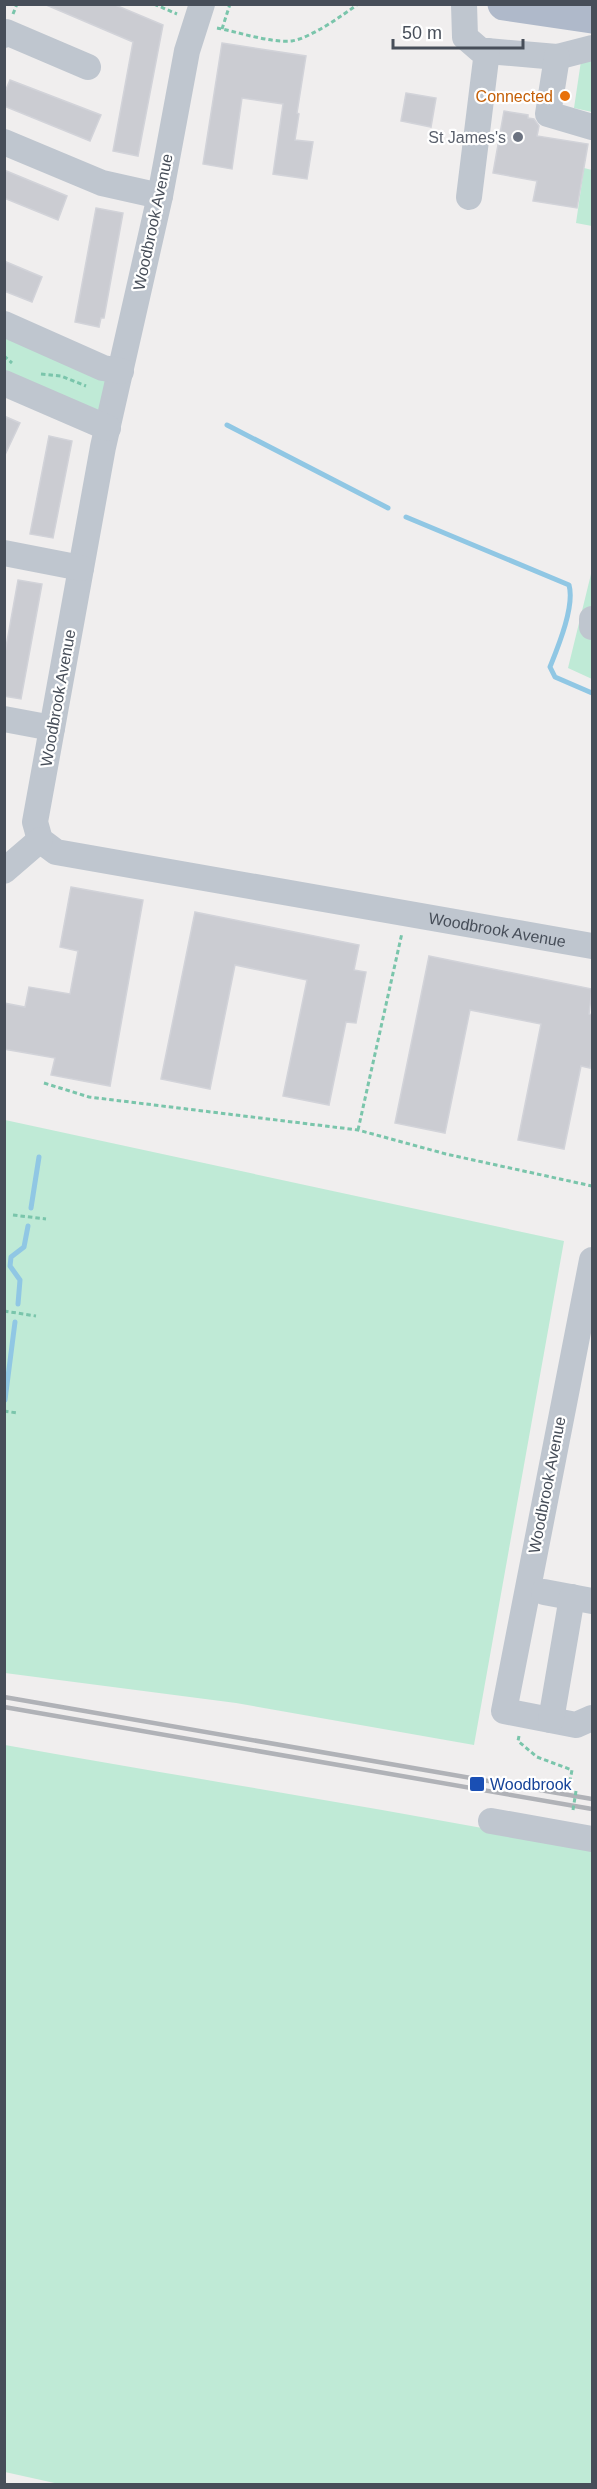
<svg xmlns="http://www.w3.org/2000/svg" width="597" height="2489" viewBox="0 0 597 2489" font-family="Arial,sans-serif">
  <rect width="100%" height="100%" fill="#f0eeee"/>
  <!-- green -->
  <path fill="#bfead6" d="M592,53v59l-18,-4 7,-47z
    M584,168l8,2v56l-16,-3z
    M5,331l103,43 -6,38 -97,-35z
    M592,570v109l-24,-11z
    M5,1120l559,121 -90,504 -238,-42 -231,-30z
    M5,1745c195,35 392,65 587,104v635h-533l-54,-12z"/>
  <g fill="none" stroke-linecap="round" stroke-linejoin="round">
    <!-- stream -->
    <path stroke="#90c7e4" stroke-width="5" d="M227,425l161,83
      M406,517l163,68c6,21 -11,62 -19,82l5,10 37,16
      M31,1208l8,-51
      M18,1304l2,-24 -10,-14 1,-9 13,-10 4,-21
      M5,1400l10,-78"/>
  </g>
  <!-- building -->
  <path fill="#cbccd2" stroke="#d2d3d9" stroke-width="1.5" d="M44,4h69l50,21 -25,131 -25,-5 20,-109z
    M222,43l84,13 -9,57 2,1 -4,26 18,2 -6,37 -34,-5 10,-70 -41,-6 -10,71 -29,-5z
    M10,80l91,35 -11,26 -86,-35v-12z
    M406,93l30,5 -5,29 -30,-6z
    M504,111l24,4v3l6,1 5,7 -2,10 51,8 -11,64 -44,-7 4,-20 -44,-8z
    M4,170l63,26 -9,24 -54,-22z
    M96,208l27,5 -19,105h-3l-2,9 -24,-5z
    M4,261l38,16 -10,25 -28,-11z
    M4,416l16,7 -16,34z
    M49,436l23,5 -19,97 -23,-4z
    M18,580l24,4 -21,115 -17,-3v-38z
    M71,887l72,13 -33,186 -59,-11 4,-17 -51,-9v-46l21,4 4,-20 41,7 8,-43 -18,-4z
    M195,912l164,33 -5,25 12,2 -10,51 -10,-1 -17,83 -46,-9 24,-116 -72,-15 -25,124 -49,-10z
    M429,956l163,33 -3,25 3,1v42l-2,11 -9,-2 -17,83 -46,-9 23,-116 -71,-14 -25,123 -50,-10z"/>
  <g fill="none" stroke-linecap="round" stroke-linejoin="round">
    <!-- path -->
    <path stroke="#7ac5ab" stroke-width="3" stroke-dasharray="4.5 3" stroke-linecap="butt" d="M154,4l23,10
      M13,14l4,-10
      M217,28c21,4 53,15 75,13 18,-3 50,-25 66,-37
      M222,29l8,-25
      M4,356l8,7
      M41,374l20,2 25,10
      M44,1083l45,14 269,33 88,24 146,32
      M358,1130l44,-197
      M13,1215l33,4
      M4,1311l32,5
      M4,1411l13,2
      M519,1736l-1,5 19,16 35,13 -3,16"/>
    <!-- minor -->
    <g stroke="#bfc6cf" stroke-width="26">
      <path id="s1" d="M202,4l-15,47 -27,145 -57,251 -68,375 5,18 16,12 536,94"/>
      <path d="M464,4l1,33 15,13 7,1 70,6 35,-9"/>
      <path d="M4,35l2,-3 82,35"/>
      <path d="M557,57l-9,57 44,13"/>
      <path d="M4,142l98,41 58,13"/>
      <path d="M469,197l18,-146"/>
      <path d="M4,324l99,44 18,3"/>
      <path d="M4,383l104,45"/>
      <path d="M4,553l77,15"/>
      <path d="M592,619v8"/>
      <path d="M4,719l48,9"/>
      <path d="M4,871l36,-31"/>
      <path d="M592,1260l-88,451 72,14 16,-7"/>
      <path d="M544,1592l48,9"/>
      <path d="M551,1720l21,-123"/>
      <path d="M491,1821l101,18"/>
    </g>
    <!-- major -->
    <path stroke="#afb9ca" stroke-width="33" d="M504,4l88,13"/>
    <!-- rail -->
    <path stroke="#b0b2b7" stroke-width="4.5" d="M4,1697l588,102
      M4,1707l588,102"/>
    <!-- path-bridge -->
    <path stroke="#7ac5ab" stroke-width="3" stroke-dasharray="4.5 3" stroke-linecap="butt" d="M573,1810l3,-19"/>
  </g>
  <!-- markers -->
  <circle fill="#e8710a" stroke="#fff" stroke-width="2" cx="565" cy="96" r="6"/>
  <circle fill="#6b7280" stroke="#fff" stroke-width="2" cx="518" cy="137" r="6"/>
  <rect fill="#1a4fb4" stroke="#fff" stroke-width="2" x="469" y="1776" width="16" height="16" rx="3"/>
  <g text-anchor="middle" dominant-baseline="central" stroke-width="4.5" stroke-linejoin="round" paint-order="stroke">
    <!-- food labels -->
    <g font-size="16" fill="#c56008" stroke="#fff" text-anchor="end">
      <text x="553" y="96">Connected</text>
    </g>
    <!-- worship labels -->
    <g font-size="16" fill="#5b616d" stroke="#fff" text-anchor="end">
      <text x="506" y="137">St James's</text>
    </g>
    <!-- street labels -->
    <g font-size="16" fill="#474e59" stroke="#fff">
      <text transform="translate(153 222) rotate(-78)">Woodbrook Avenue</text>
      <text transform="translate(58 698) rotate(-80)">Woodbrook Avenue</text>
      <text stroke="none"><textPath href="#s1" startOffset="1322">Woodbrook Avenue</textPath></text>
      <text transform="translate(547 1485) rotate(-79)">Woodbrook Avenue</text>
    </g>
    <!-- transit labels -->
    <g font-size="16" fill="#164399" stroke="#fff" text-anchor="start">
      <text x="490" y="1784">Woodbrook</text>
    </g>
  </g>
  <!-- border -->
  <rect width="597" height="2489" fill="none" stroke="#474e59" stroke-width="12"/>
  <!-- scale -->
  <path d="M393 39v9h130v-9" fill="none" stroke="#474e59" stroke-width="3"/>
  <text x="402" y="39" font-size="18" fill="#474e59" stroke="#ffffff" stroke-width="4.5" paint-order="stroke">50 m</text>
</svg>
